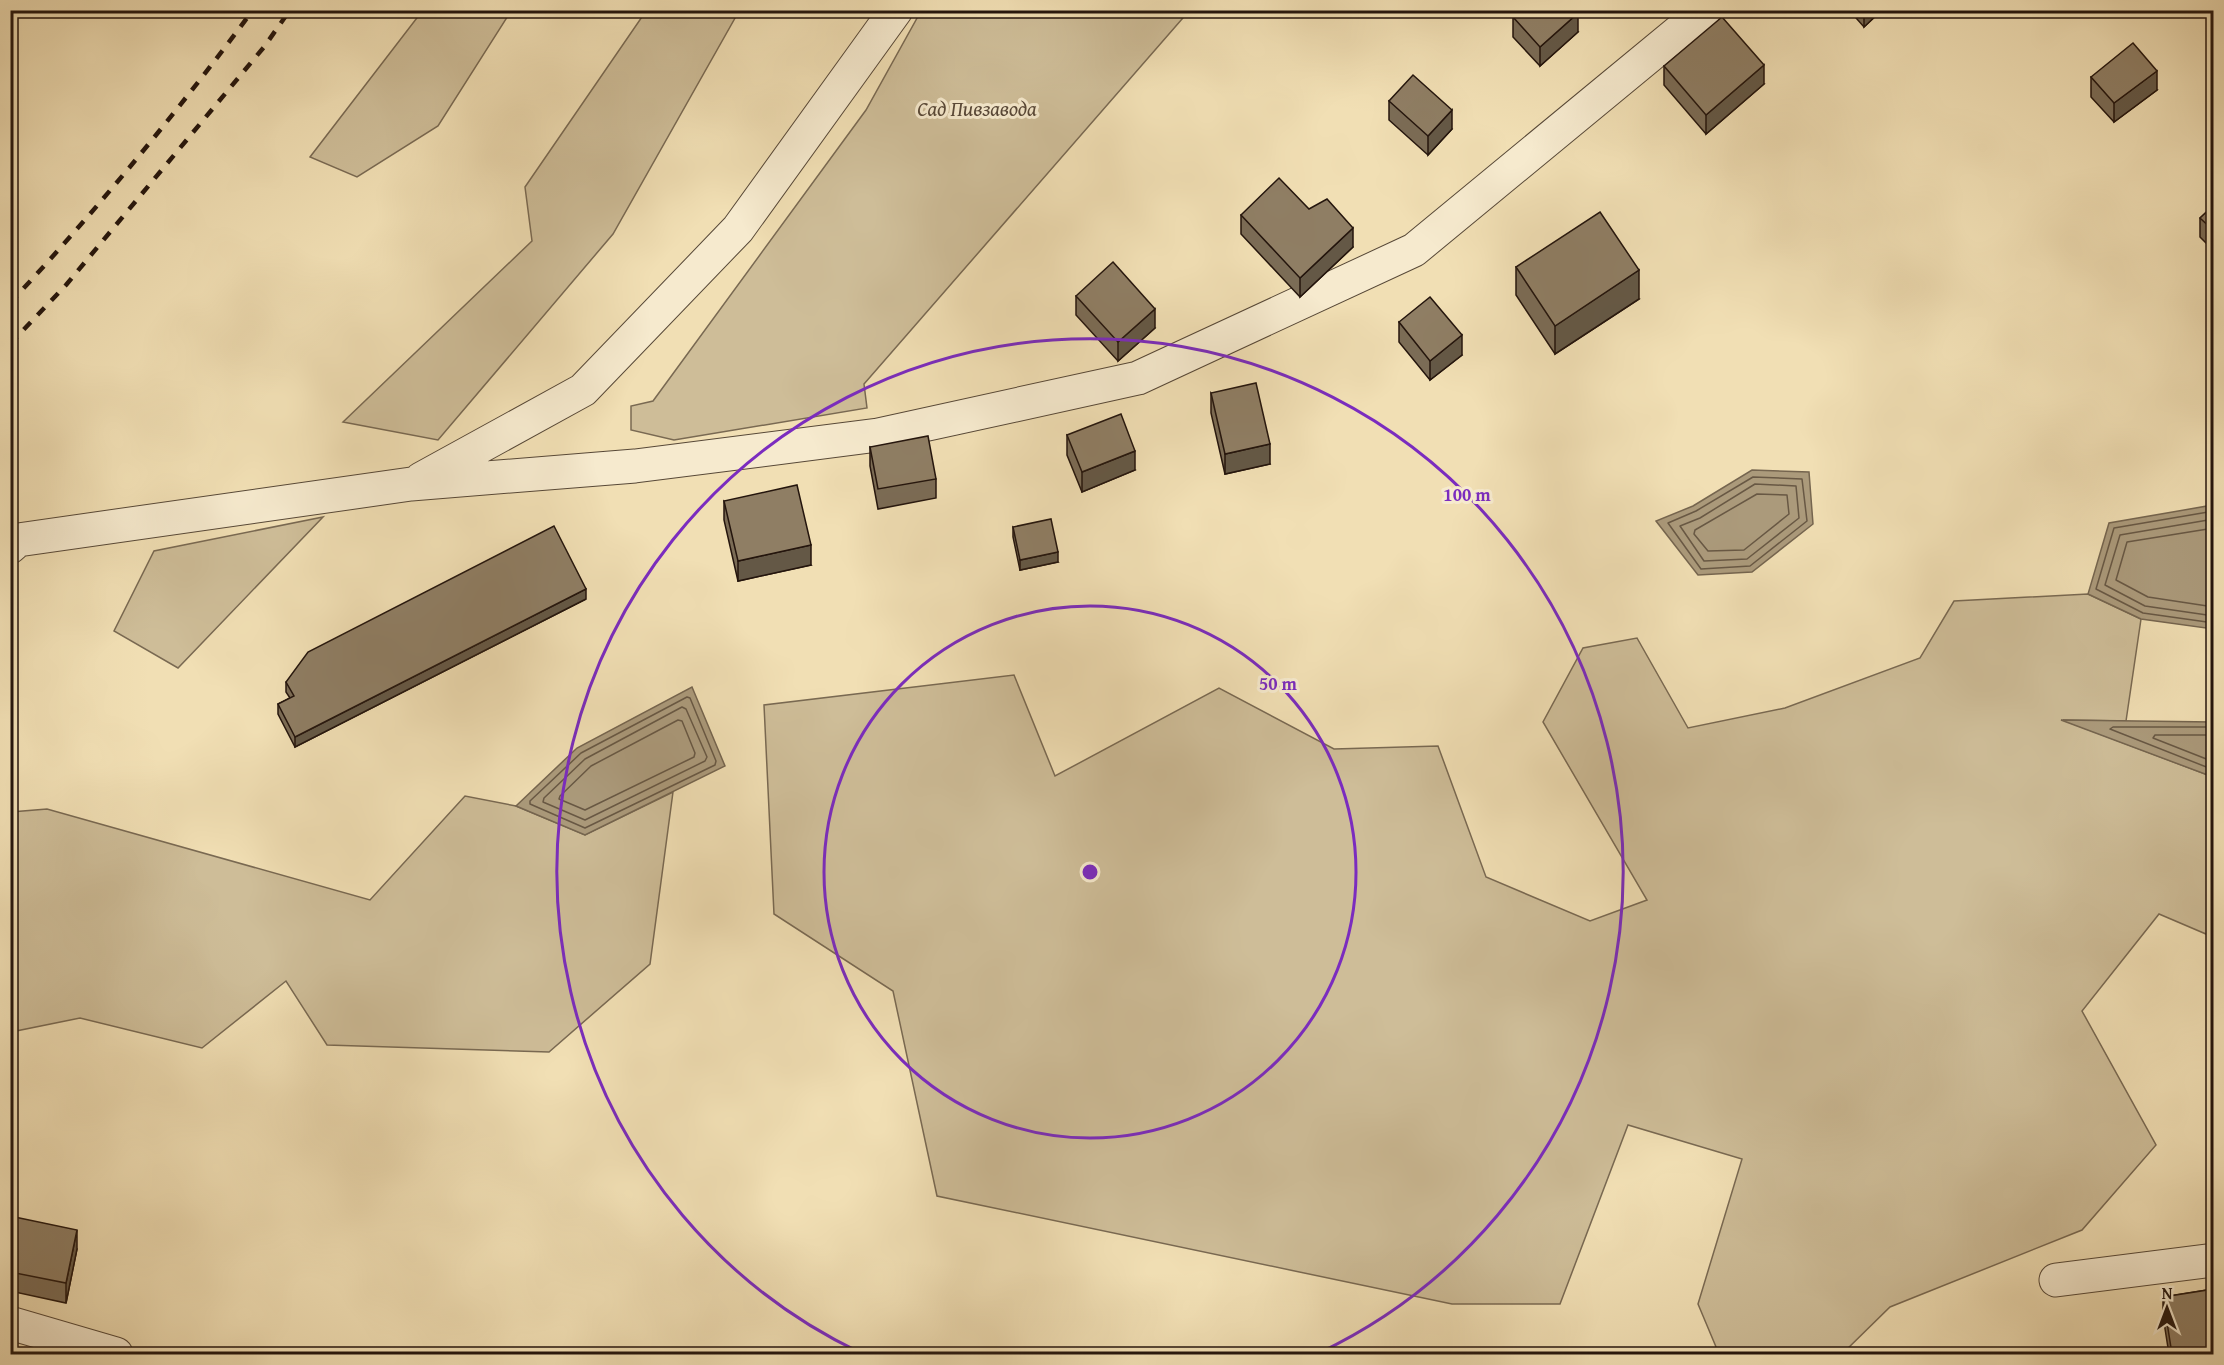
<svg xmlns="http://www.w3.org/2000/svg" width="2224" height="1365" viewBox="0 0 2224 1365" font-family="'Gentium Book Plus',serif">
  <rect width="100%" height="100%" fill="#f1dfb4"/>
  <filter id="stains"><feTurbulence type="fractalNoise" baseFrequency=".00333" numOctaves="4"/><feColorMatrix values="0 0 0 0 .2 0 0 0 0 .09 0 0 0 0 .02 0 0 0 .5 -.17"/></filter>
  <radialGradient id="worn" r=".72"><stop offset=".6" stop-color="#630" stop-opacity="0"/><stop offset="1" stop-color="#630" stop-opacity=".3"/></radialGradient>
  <!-- green -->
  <path fill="#cebd98" stroke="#796952" stroke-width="1.5" d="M423,10l88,1 -73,115 -81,51 -47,-20z
    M646,11h93l-126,223 -175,206 -95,-18 189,-181 -7,-54z
    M921,11h268l-325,373 3,24 -193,32 -43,-10v-24l22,-5 213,-291z
    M323,517l-145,151 -64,-37 40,-80z
    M2088,594l53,25 -15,102 -63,-1 150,57v160l-54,-23 -77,97 74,134 -74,85 -192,77 -48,47h-123l-21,-50 44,-145 -114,-34 -68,179h-108l-515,-108 -44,-205 -119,-77 -10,-209 250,-30 41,101 164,-88 115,61 104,-3 48,131 104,44 57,-21 -104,-178 40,-74 54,-10 51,90 97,-20 135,-50 34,-57z
    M673,792l-23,172 -101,88 -222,-7 -41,-64 -84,67 -122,-30 -69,14 -1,-78 6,-4 -6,-13 1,-125 36,-3 323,91 95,-104 51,10 69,29z"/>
  <!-- water -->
  <path fill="#ab9a7b" stroke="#75654f" stroke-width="1.5" d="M1752,470l57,2 4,52 -61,48 -54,3 -42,-54 37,-15z
    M2213,505v124l-72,-10 -53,-25 21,-71z
    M692,687l33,79 -140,69 -69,-29 61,-58z
    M2061,720l152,2v55z"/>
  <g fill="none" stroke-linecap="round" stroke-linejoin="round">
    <!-- shore -->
    <path stroke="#685844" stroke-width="1.5" d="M1753,477l49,2 5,42 -57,45 -49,3 -33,-46 28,-12z
      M1755,484l41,2 3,32 -52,41 -43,2 -24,-35 20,-8z
      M1757,494l30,1 2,19 -45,36 -36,1 -14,-17 1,-4z
      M2214,511l-100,17 -18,61 47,24 71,10
      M2214,519l-94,16 -15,50 40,21 69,10
      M2214,528l-87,14 -11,38 32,17 66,10
      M687,697l3,1 26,63 -1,4 -130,63 -55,-24v-3l51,-48z
      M682,707l4,2 21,48 -2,4 -120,59 -42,-18 1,-4 41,-39z
      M678,720l4,1 13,32 -1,4 -109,53 -26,-11 1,-3 31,-30z
      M2214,727h-101l-3,2 104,41
      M2214,735h-59l-2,3 61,24"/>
    <!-- minor casing -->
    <g stroke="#574837" stroke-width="35">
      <path id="minor" d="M421,479l162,-89 155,-161 158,-219
        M10,547l8,-7 393,-56 224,-18 243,-31 260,-57 276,-128 291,-240
        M2056,1280l158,-20
        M10,1323l106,31"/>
    </g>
    <!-- minor -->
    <use href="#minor" stroke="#f6eace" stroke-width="33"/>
    <!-- rail -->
    <path stroke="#24150d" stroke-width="4.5" stroke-dasharray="10 10" stroke-linecap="butt" d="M10,303c87,-93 168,-192 243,-293
      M10,344l56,-59 198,-238 26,-37"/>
  </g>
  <!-- wall -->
  <path fill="#7b6c56" stroke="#24150d" stroke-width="1.5" d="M1849,10h33l-18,17z
    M1513,17l65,15 -38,34 -27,-29z
    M1664,66l100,18 -58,50 -42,-49z
    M2091,77l66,13 -43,32 -23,-25z
    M1389,101l63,28 -24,26 -39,-35z
    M2214,205v46l-14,-14v-19z
    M1309,209l44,38 -53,50 -59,-63v-19z
    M1516,267l123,32 -84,55 -39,-59z
    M1076,296l79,32 -37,33 -42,-46z
    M1399,322l63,33 -32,25 -31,-38z
    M1211,393l59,71 -45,10 -14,-61z
    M1067,435l68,35 -53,22 -15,-37z
    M870,447l66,32v19l-58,11 -8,-43z
    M724,501l87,64 -73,16 -14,-61z
    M1013,527l45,35 -38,8 -7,-33z
    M586,599l-291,148 -17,-33v-10l12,-6 -4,-6v-10z
    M10,1216l67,33 -11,54 -56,-12z
    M2214,1289v65h-45l-6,-38v-19z"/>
  <!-- shaded-wall -->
  <path fill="#645846" stroke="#24150d" stroke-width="1.5" d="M1864,10h18l-18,17z
    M1578,13v19l-38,34v-19z
    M1764,65v19l-58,50v-19z
    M2157,71v19l-43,32v-19z
    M1452,110v19l-24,26v-19z
    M1353,228v19l-53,50v-19z
    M1639,270v29l-84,55v-28z
    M1155,309v19l-37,33v-19z
    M1462,335v20l-32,25v-19z
    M1270,444v20l-45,10v-20z
    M1135,451v19l-53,22v-20z
    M811,545v20l-73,16v-20z
    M1058,552v10l-38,8v-10z
    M586,589v10l-291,148v-10z
    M77,1230v19l-11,54v-20z"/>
  <!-- building -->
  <path fill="#8f7e64" stroke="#24150d" stroke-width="1.5" d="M1521,10h55l2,3 -38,34 -27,-30z
    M1722,17l42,48 -58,50 -42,-49z
    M2133,43l24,28 -43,32 -23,-26z
    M1413,75l39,35 -24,26 -39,-35z
    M1279,178l30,31 18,-10 26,29 -53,50 -59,-63z
    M2214,205v26l-14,-13z
    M1600,212l39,58 -84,56 -39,-59z
    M1113,262l42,47 -37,33 -42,-46z
    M1430,297l32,38 -32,26 -31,-39z
    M1256,383l14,61 -45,10 -14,-61z
    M1121,414l14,37 -53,21 -15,-37z
    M928,436l8,43 -58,10 -8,-42z
    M797,485l14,60 -73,16 -14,-60z
    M1051,519l7,33 -38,8 -7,-33z
    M554,526l32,63 -291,148 -17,-33 16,-8 -8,-14 22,-30z
    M10,1216l67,14 -11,53 -56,-11z
    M2214,1289v59l-42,6 -9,-57z"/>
  <!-- distance rings -->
  <g fill="none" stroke="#7b2cbf" stroke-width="3">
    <circle cx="1090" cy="872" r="266"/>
    <path d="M861 1353A533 533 0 1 1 1319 1353"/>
  </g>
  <g text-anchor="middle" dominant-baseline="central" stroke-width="6" stroke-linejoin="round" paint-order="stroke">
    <!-- park labels -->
    <g font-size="21" font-style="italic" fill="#574737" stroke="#f6eace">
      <text x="977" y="108">Сад Пивзавода</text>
    </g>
  </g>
  <circle cx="1090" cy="872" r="9" fill="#7b2cbf" stroke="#f6eace" stroke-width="3"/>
  <g font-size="18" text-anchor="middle" font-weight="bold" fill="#7b2cbf" stroke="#f6eace" stroke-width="6" stroke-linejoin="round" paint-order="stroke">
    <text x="1467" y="501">100 m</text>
    <text x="1278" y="690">50 m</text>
  </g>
  <!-- margin -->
  <rect width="2224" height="1365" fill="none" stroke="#f1dfb4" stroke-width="36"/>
  <rect x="12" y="12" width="2200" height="1341" fill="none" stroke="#24150d" stroke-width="3"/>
  <rect x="18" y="18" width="2188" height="1329" fill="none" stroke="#24150d" stroke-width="1.5"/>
  <!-- north arrow -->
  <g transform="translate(2167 1308)" stroke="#f6eace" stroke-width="4.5" paint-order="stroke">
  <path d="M0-4.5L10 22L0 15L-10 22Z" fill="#24150d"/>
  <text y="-9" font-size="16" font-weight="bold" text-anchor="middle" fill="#24150d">N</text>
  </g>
  <rect width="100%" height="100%" filter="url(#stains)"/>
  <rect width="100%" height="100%" fill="url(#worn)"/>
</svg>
